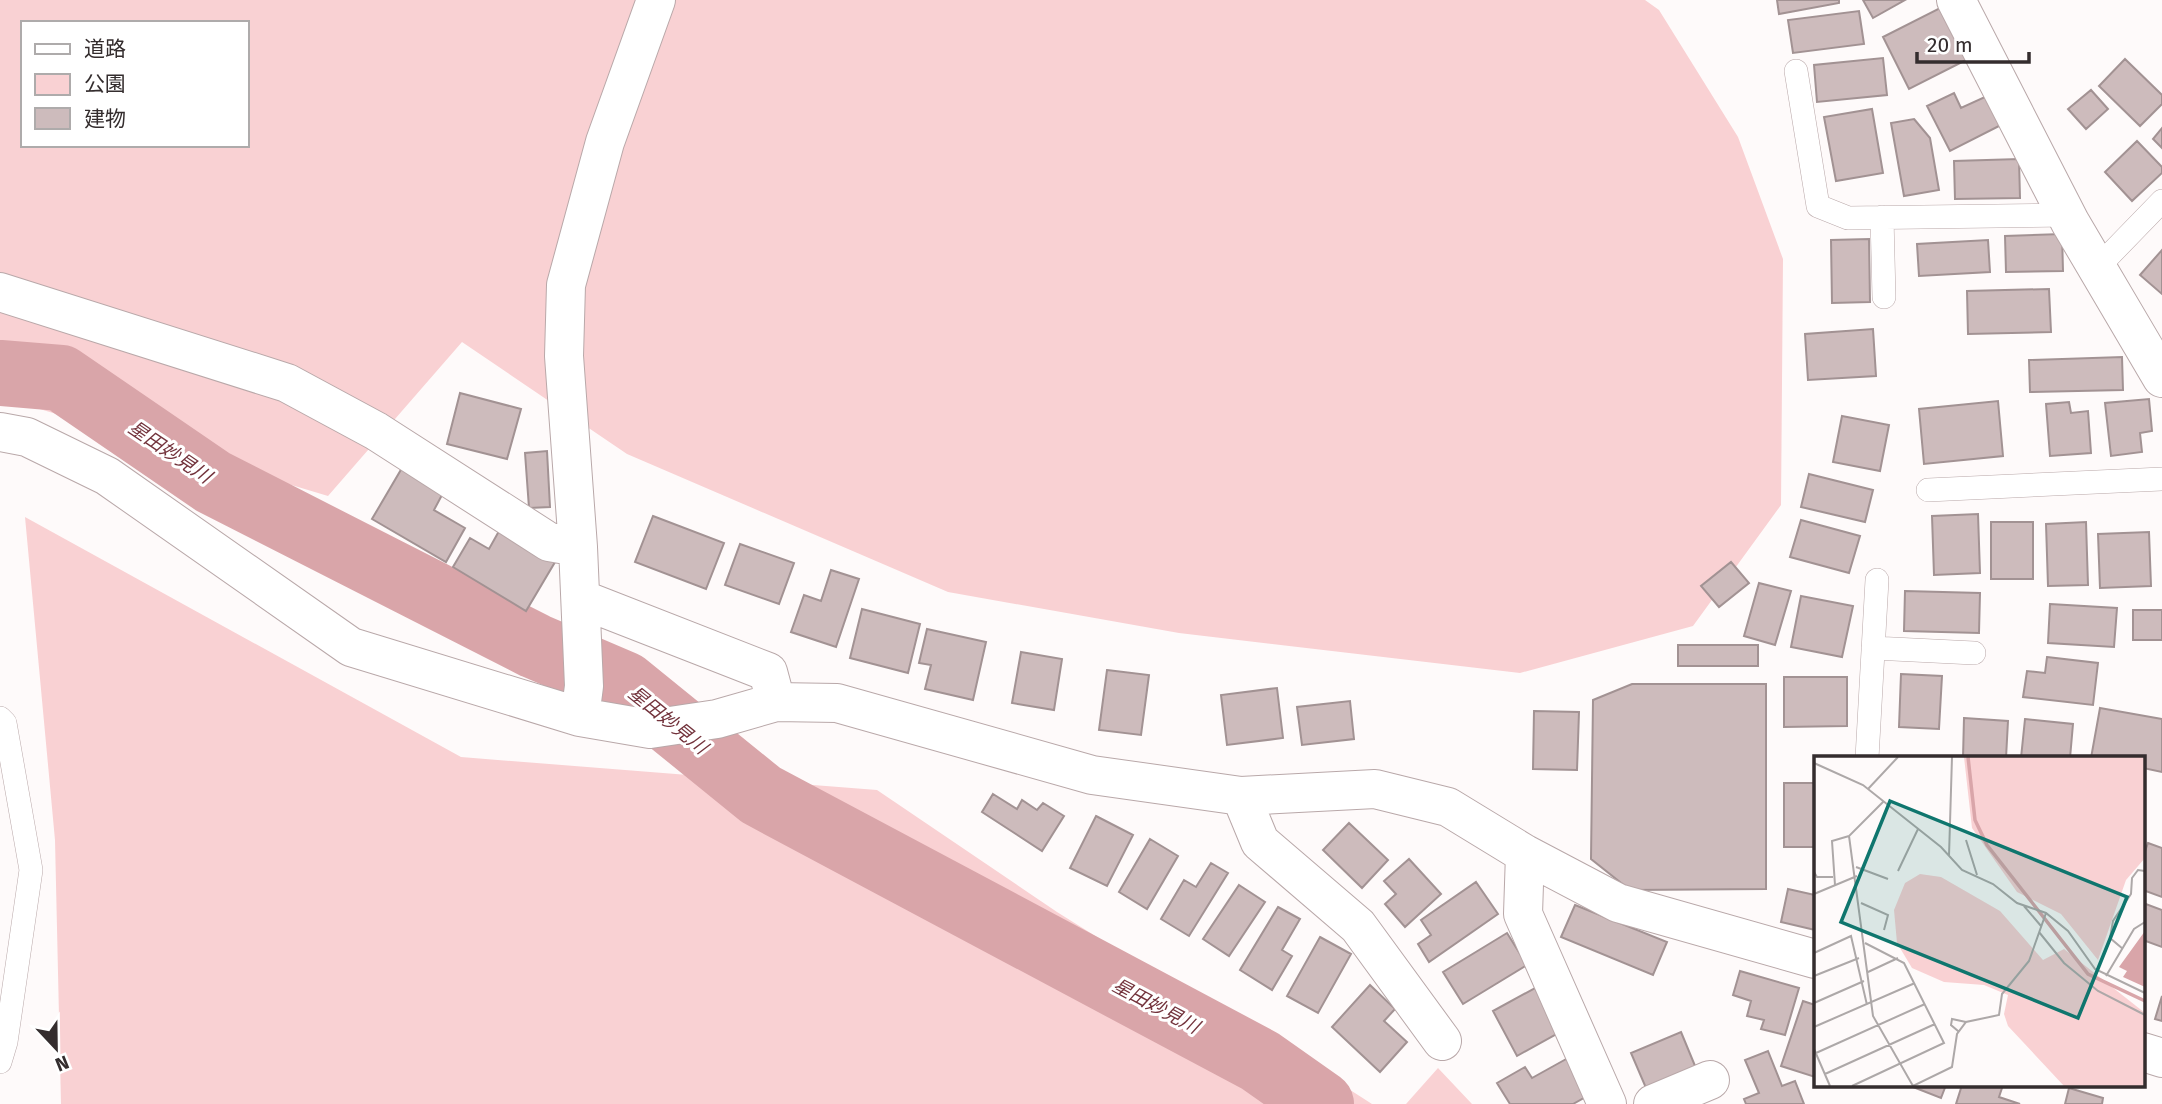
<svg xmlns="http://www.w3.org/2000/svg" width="2162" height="1104" viewBox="0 0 2162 1104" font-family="'Fira Sans','Noto Sans JP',sans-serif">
  <rect width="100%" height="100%" fill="#fefafa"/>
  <!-- green -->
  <path fill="#f9d1d3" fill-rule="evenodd" d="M0,0h1645l14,10 79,127 45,122 -2,246 -88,121 -173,47 -341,-40 -231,-41 -321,-138 -165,-112 -134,154 -328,-99zM23,23h224v122h-224z
    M25,517l436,240 416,33 180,122 136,85 151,89 28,18h-1311l-6,-264z
    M1438,1068l34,36h-66z"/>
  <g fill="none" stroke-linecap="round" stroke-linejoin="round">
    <!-- river -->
    <path stroke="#d9a5a9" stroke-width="66" d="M0,373l61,5 152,104 322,164 89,38 137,111 499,266 61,43"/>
  </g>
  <!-- building -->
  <path fill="#cdbbbc" stroke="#a29293" stroke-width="2" d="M1777,0h62v3l-60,11z
    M1863,0h42l-32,18z
    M1944,6l26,52 -61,31 -26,-52z
    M1859,11l5,33 -71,9 -5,-33z
    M1883,58l4,37 -70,7 -3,-37z
    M2125,59l37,36v9l-22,22 -41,-40z
    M2091,90l17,19 -22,20 -18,-20z
    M1954,93l7,15 26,-12 14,29 -51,26 -23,-45z
    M1872,109l11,64 -47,8 -12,-64z
    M1914,119l16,19 9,52 -35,6 -13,-73z
    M2162,128v20l-9,-9z
    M2137,141l25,26v6l-30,28 -27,-29z
    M2019,159l1,39 -65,1 -1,-38z
    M2062,234l1,37 -57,1 -1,-36z
    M1869,239l1,63 -38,1 -1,-63z
    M1988,240l2,32 -71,4 -2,-32z
    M2162,250v44l-22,-19z
    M2049,289l2,43 -83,2 -1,-43z
    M1873,329l3,47 -68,4 -3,-46z
    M2122,357l1,33 -93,2 -1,-32z
    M460,393l61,16 -14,50 -60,-15z
    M2149,399l3,32 -12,2 2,19 -31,4 -6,-53z
    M1998,401l5,55 -79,8 -5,-55z
    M2069,402l2,11 17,-2 3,42 -41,3 -4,-52z
    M1842,416l47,9 -9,46 -47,-9z
    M547,451l3,56 -21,1 -4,-55z
    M402,468l41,25 -9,17 31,18 -19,34 -74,-43z
    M1809,474l64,16 -8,32 -64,-15z
    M1978,514l2,59 -46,2 -2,-59z
    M653,516l71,27 -18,46 -71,-27z
    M1801,520l59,16 -11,37 -59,-16z
    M1991,522h42v57h-42z
    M2086,522l2,63 -40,1 -2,-62z
    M503,524l55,33 -32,54 -73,-44 17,-29 19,11z
    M2149,532l2,54 -51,2 -2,-54z
    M740,544l54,19 -15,41 -54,-19z
    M1731,562l18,21 -30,24 -18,-21z
    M831,570l28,9 -23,68 -45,-15 13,-37 17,6z
    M1759,583l32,8 -16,54 -31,-9z
    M1905,591l75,2 -1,40 -75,-2z
    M1801,596l52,10 -11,51 -51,-10z
    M2050,604l67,4 -3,39 -66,-4z
    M862,609l58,15 -12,49 -58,-15z
    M2133,610h29v30h-29z
    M927,629l59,13 -13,58 -48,-11 6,-24 -12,-2z
    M1678,645h80v21h-80z
    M1021,652l41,7 -8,51 -42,-7z
    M2047,657l51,6 -5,42 -70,-8 4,-26 18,2z
    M1107,670l42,5 -8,60 -42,-5z
    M1901,674l41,2 -3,53 -40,-2z
    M1784,677h63v49l-63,1z
    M1632,684h134v205l-136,1 -39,-31 2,-159z
    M1277,688l6,50 -56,7 -6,-50z
    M1350,701l4,38 -52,6 -5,-38z
    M2100,708l62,11v53l-19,-4v-10h-52z
    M1534,711l45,1 -2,58 -44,-1z
    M1964,718l44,3 -2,37h-43z
    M2025,719l48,5 -3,34h-49z
    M1784,783h31v64h-31z
    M993,794l24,15 5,-9 15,10 6,-7 21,13 -22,35 -60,-39z
    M1096,816l37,19 -26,51 -37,-18z
    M1349,823l39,37 -26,28 -39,-38z
    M1150,839l28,17 -31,53 -28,-17z
    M2148,843l14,5v49l-19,-7v-33z
    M1409,859l32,35 -36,33 -20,-23 11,-10 -12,-13z
    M1211,863l17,10 -39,63 -28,-17 23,-39 12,7z
    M1476,882l22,32 -69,48 -11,-18 13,-9 -10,-15z
    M1239,885l26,17 -36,54 -26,-17z
    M1788,889l27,6v35l-34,-8z
    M2143,903l19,7v37l-19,-7z
    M1575,905l92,37 -14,33 -92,-38z
    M1278,907l22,12 -18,31 10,6 -20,34 -32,-20z
    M1507,933l20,32 -64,39 -20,-32z
    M1320,937l31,17 -33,59 -31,-17z
    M1740,971l59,17 -14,47 -24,-6 3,-9 -17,-4 4,-15 -18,-6z
    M1370,985l25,24 -11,12 23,21 -27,30 -48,-45z
    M1535,988l25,44 -43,24 -24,-45z
    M2162,996v25l-7,-2z
    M1803,1001l12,4v72l-34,-11z
    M1681,1032l17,41 -49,22 -18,-42z
    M1768,1051l14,35 13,-5 9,23h-58l-2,-5 15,-6 -14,-33z
    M1568,1058l21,37 -16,9h-63l-13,-21 28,-16 7,11z
    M1908,1085h38l-5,13z
    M1962,1085h41l-4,12 21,7h-64z
    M2069,1088l34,10 -1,6h-37z"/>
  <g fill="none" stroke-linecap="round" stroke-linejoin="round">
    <!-- service casing -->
    <g stroke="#b9a8a9" stroke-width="24">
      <path id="service" d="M1796,71l22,135 30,12 219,-3
        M1882,217l2,80
        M2097,268l65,-67
        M1928,490l234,-11
        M1873,648l101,5
        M0,718l5,5 26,147 -25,172 -6,20
        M1867,758l10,-178"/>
    </g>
    <!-- minor casing -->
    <g stroke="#b9a8a9" stroke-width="40">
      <path id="minor" d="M1956,0l114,222 92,156
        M0,292l287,91 89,48 173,111 29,5
        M0,432l27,5 80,39 244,171 229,70 70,12 67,-10 59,-17 61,1 255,72 149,21 134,-7 73,18 77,47 93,49 197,56
        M581,599l187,73 8,30
        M580,717l4,-31 -6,-139 -14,-191 2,-71 39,-143 51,-142
        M1241,796l19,46 98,84 84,115
        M1525,854l-2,60 84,190
        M2143,1052l19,6
        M1653,1104l57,-24"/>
    </g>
    <!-- service -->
    <use href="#service" stroke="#fff" stroke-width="23"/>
    <!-- minor -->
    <use href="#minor" stroke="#fff" stroke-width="38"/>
  </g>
  <g text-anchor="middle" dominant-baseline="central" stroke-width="6" stroke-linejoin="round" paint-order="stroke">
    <!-- water labels -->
    <g font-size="19" font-style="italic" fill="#73333c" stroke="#fff">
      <text transform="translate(170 452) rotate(34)">星田妙見川</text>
      <text transform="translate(668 720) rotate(39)">星田妙見川</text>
      <text transform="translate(1156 1006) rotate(28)">星田妙見川</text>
    </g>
  </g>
  <!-- overview -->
  <g transform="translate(1814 756)">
    <rect width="331" height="331" fill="#fefafa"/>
    <path d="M150,1h181v101l-19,22 -28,80 -37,-46 -44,-22 -45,-64zM106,118l21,3 59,34 43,49 21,-11 81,64v73h-81l-56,-60 -4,-12 4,-19 -24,-10 -40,-3 -32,-14 -15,-25 -3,-33 11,-27z" fill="#f9d1d3"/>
    <path d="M331,175v56l-22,-10 4,-6 -8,-4z" fill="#d9a5a9"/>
    <path fill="none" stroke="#d9a5a9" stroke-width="3.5" d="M154,1l7,63 12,25 101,129 57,27"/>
    <path fill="none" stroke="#ada8a8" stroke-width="2" d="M0,7l49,22 78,62 21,23 31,14 24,19 29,10 22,18 27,38 50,24M54,33l30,-32M69,46l-34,34 24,180 40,70 39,-19 5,-33 9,-12 33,-7 3,-21 27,-33 17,-48M152,84l11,35M135,100l3,-99M42,111l32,12M84,115l20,-42M0,116l3,5h16M21,129l-3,-44 17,-5M0,138l43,-18M47,147l27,12 -4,15M210,150l17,20M225,176l25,31 34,28 47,24M309,193l-13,-11 3,-17 18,-27 1,-16 6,-8 7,1M0,197l37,-17 16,69M54,216l30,-14M0,220l45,-18M292,220l28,-47 11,-7M0,247l50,-22M0,271l101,-44M144,275l-7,-6 1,-6 14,3M0,293l16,37M2,297l109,-49M11,318l110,-50M38,330l92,-43 -40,-80 -39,-20"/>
    <path fill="#0f766e" fill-opacity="0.15" stroke="#0f766e" stroke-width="3.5" d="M76,45l237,96 -49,121 -237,-96z"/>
    <rect width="331" height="331" fill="none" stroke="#342d2e" stroke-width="3.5"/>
  </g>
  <!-- legend -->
  <rect x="21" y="21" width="228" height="126" fill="#ffffff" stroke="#aeabab" stroke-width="2"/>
  <rect x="35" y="44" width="35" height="10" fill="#ffffff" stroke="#aeabab" stroke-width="2"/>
  <text x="84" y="56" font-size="21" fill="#342d2e">道路</text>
  <rect x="35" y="74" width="35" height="21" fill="#f9d1d3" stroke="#aeabab" stroke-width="2"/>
  <text x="84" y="91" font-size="21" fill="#342d2e">公園</text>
  <rect x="35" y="108" width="35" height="21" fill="#cdbbbc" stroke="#aeabab" stroke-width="2"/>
  <text x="84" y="126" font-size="21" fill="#342d2e">建物</text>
  <!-- north arrow -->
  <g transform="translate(56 1048) rotate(158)" stroke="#ffffff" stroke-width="5" paint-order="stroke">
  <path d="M0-5L12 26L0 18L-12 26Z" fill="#342d2e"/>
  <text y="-10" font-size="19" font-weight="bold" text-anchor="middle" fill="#342d2e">N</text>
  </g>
  <!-- scale -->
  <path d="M1917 52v10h112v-10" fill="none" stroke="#342d2e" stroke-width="3.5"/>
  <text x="1927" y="52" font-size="21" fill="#342d2e" stroke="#ffffff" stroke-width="5" paint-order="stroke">20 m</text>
</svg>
